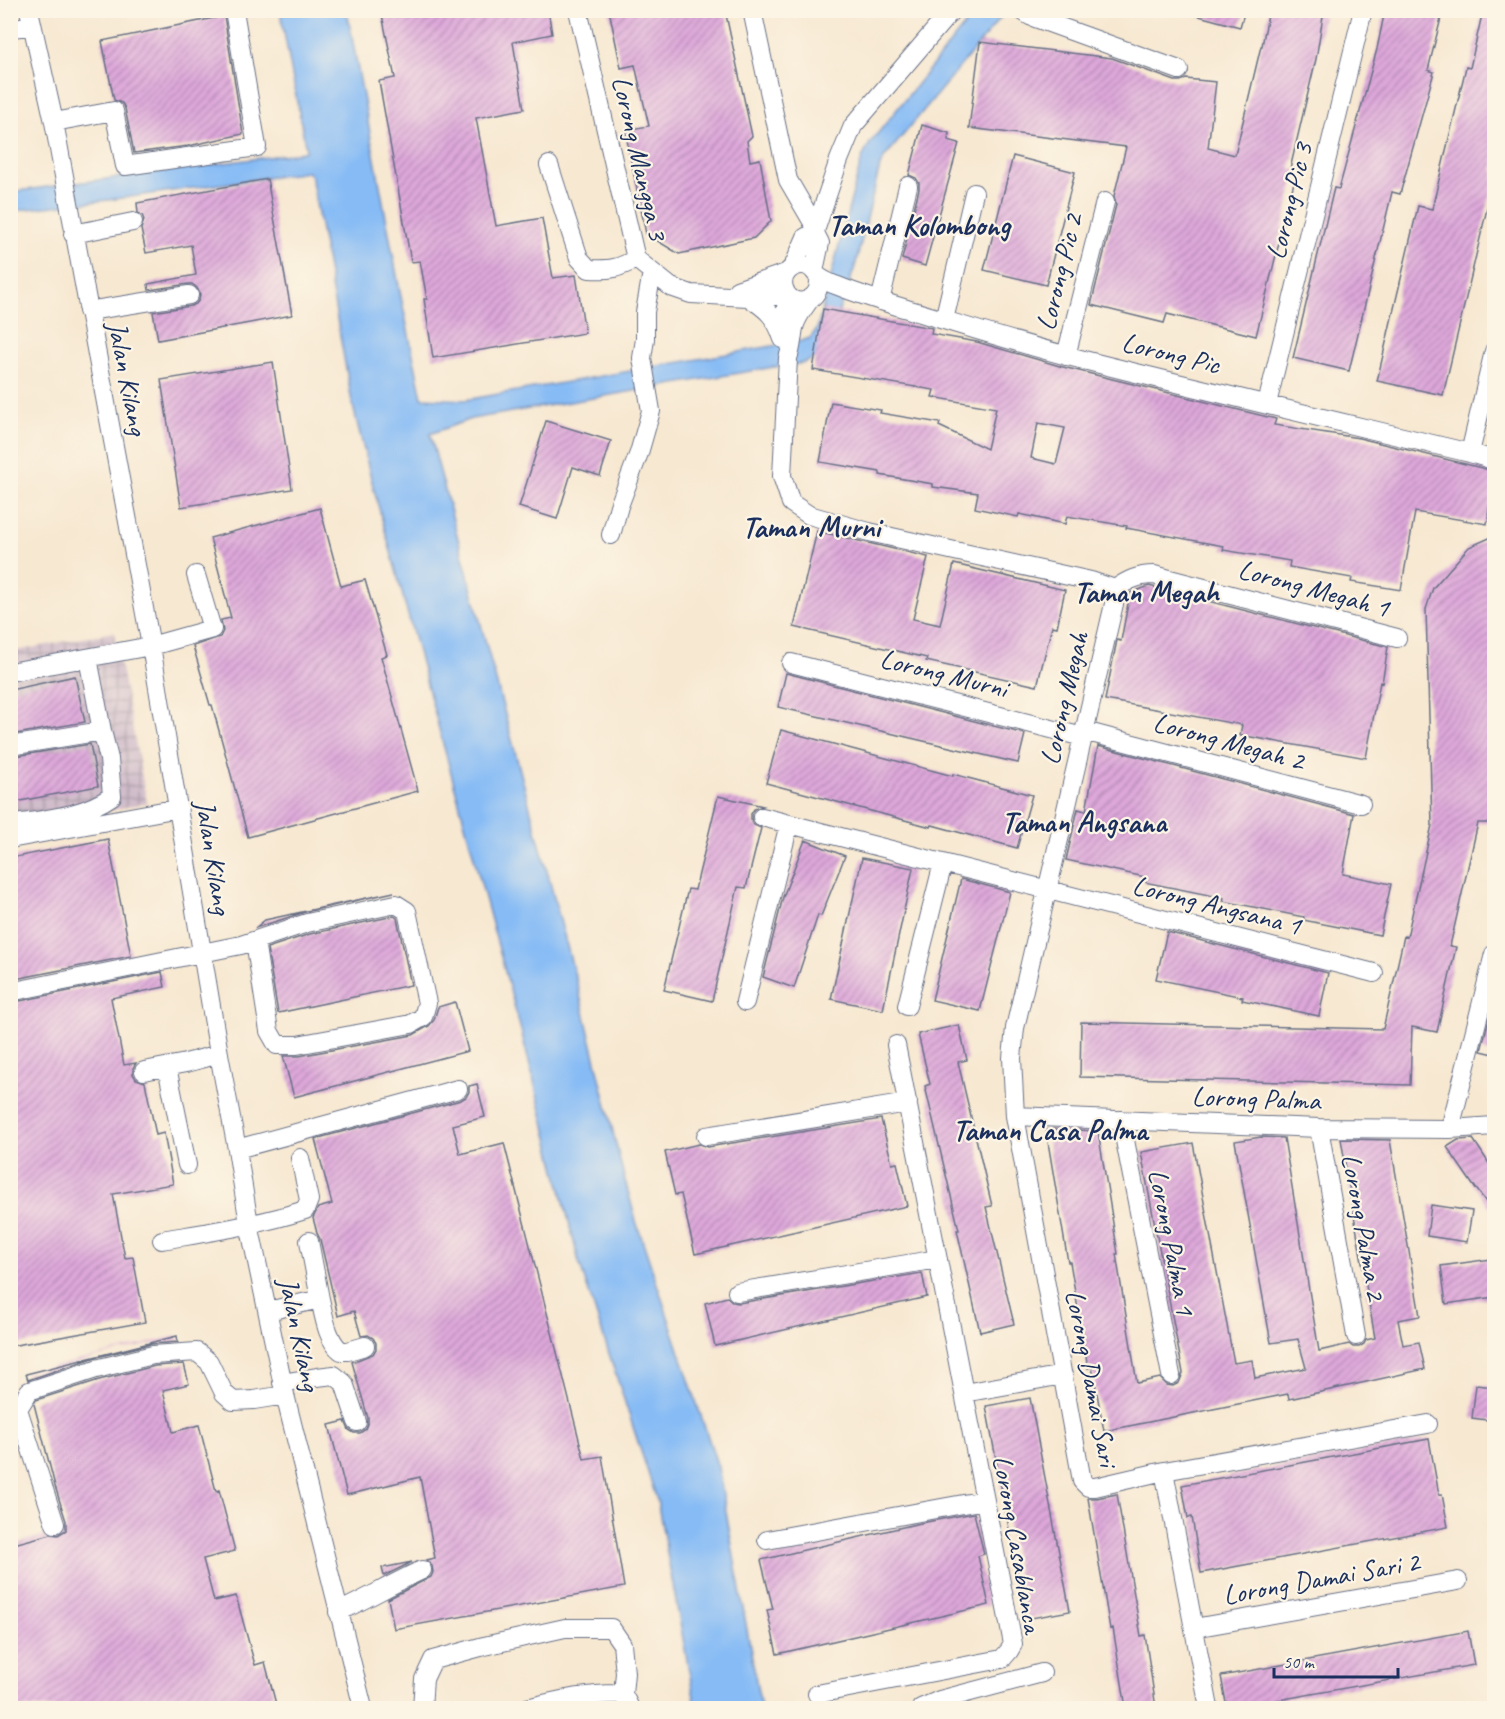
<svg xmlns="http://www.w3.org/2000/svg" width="1505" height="1719" viewBox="0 0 1505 1719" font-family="Caveat,sans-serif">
  <defs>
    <pattern id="industrial-grid" width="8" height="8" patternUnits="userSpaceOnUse" patternTransform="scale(1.5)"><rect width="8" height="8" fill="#d1bdcb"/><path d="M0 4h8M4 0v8" fill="none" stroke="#a99aa8"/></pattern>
    <pattern id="building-hatch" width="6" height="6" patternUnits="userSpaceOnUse" patternTransform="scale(1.5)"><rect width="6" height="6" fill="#dea8da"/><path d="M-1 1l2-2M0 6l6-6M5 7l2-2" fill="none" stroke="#b389b4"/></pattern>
  </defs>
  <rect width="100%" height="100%" fill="#fcf5e5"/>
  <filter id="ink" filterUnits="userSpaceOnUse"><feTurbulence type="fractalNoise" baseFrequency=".0167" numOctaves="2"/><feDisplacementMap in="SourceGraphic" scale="12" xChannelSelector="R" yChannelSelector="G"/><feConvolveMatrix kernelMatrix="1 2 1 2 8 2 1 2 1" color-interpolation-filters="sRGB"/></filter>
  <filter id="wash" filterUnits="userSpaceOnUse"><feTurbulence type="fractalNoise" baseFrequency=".008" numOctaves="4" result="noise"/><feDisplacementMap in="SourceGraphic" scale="24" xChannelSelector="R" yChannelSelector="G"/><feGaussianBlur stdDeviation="1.35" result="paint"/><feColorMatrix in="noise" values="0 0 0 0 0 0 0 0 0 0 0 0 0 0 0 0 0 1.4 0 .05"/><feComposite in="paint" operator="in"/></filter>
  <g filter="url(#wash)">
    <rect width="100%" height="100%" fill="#f7e8d1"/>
    <!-- industrial -->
    <path fill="url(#industrial-grid)" d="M114,632l33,171 -136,27v-178z"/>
    <!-- water -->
    <path fill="#86bbf5" stroke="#5075aa" stroke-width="1.5" d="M280,11h67l53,281 22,106 43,2 336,-59 9,-3 7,-9 45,-171 8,-15 106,-132h30l-121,146 -5,9 -25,101 -27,73c-13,26 -28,24 -54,27l-303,52 -41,15 148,553 45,186 13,48 82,246 43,241h-65l-39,-208 -78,-238 -57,-228 -148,-544 -22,-88 -41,-227 -4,-3 -199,28 -97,11v-19l293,-40 2,-3z"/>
    <g id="blocks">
      <!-- building -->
      <path fill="url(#building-hatch)" fill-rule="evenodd" d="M381,10h167l4,24 -39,8 11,67 -48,9 20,108 46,-8 11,60 23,-3 9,58 -152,25 -9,-59h3l-7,-38 -9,1 -32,-181 16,-3z
        M609,10h116l27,126 -5,5 3,20 10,-2 11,62 -17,17 -75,16 -33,-20 -21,-104 24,-4 -14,-61 -14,3z
        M1196,10h49l-5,17 -45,-12z
        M1269,10h55l-8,49 -26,110 7,1 -41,166 -89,-22 -3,9 -73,-18 25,-100 -2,-9 12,-49 -157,-19 11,-86 132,16 63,23h5l6,-2 30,3 -8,66 27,7 26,-109h1z
        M1385,10h58l-15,60 6,2 -34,122 -8,-2 -43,179 -56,-13 41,-170 5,1 38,-140z
        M1483,10h11v169l-51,216 -66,-14 41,-175 14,3 34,-142 4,1z
        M224,16l19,118 -55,12 -54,7 -9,-45 -3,-5 -8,-3 -12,-59z
        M922,125l27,8 -1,7 11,3 -34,123 -23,-7 17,-70v-6l-3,-5 -7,-3z
        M1013,156l62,16 -29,113 -62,-15z
        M267,179l25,136 -134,25 -5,-28 38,-6 5,-2 3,-4 1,-6 -3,-6 -5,-4h-4l-39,6 -1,-6 48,-9 -5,-30 -45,8 -5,-24 3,-9 -2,-5 -4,-2 -1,-10z
        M823,309l109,19 -1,6 46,8 86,25 213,52 -2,6 85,13 135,33 -7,53 -72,-12 -14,78 -50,-8 1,-4 -63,-11 1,-6 -67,-11 1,-4 -98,-18 1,-2 -60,-10 -2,8 -46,-10 -1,3 -43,-9 3,-15 -45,-6v-3l-53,-9v-3l-60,-10 11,-60 50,8 -1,3 60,10 -1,3 48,23 9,-41 -64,-11 2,-7 -121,-20zM1038,423l27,5 -9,36 -25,-6z
        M273,362l19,127 -111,18 -20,-127z
        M546,421l65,20 -11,35 -27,-9 -16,52 -38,-12z
        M320,508l21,78 24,-6 22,75 -6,2 37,134 -170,46 -36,-132h-2l-17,-59 27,-9 3,-6 -2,-11 10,-2 -21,-80z
        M817,531l111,26 -15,62 27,6 14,-61 111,26 -8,37 -5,-1 -15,60 -111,-25 1,-3 -133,-31z
        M1494,536v287h-16l-28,123 6,1 -19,85 -25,-5 -2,58 -330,-8 1,-55 302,7 21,-93 3,1 25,-112 -6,-216 7,-21 36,-41z
        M1149,586l239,61 -6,36 -2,-1 -14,76 -126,-23 2,-10 -137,-25 12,-60 4,1 9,-48z
        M786,673l239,61 -7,29 -240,-56z
        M75,676l10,46 -75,13v-45z
        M781,730l172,46v-2l79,21 -15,53 -85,-23 -1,2 -165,-44z
        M90,744l8,42 -88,17v-46z
        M1098,746l256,68 -11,60 48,10 -11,51 -77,-15 1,-3 -81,-16 1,-3 -80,-16 1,-5 -79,-17 12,-51 8,2z
        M718,796l45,10 -9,3 -3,5v5l3,6 7,3 -15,60 -8,-1 -26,114 -48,-11 24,-101 7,1z
        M108,839l23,117 -121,24v-122z
        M805,840l40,16 -24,60 -3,-1 -24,73 -31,-11 20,-80z
        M862,858l51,10 -30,142 -52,-11z
        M961,879l49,13 -30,119 -48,-11z
        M394,892l-89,20 -50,16 10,-8z
        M394,916l3,2 14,67 -133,28 -11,-65 43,-14z
        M1167,932l161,41 -9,43 -77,-16 1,-3 -87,-18z
        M162,972l3,15 -54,11 13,67 12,-2 -3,5v6l3,5 9,3 11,53 8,-2 9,51 -60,10 12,64 8,-1 12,65 -135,24v-343z
        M1494,998v56l-13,-3z
        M455,1002l13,49 -174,46 -11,-41h16l114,-21 16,-9 5,-6 4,-13z
        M959,1025l8,35 -9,2 34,144 -6,1 28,117 -34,8 -23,-102h2l-34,-144 5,-2 -12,-50z
        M477,1084l8,33 -32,8 7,29 44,-11 80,316 18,-3 22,131 -230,42 -6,-30 43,-22 2,-5 -1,-6 -6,-6 9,-2 -15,-81 -73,18 -18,-70 16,-4 4,9 5,3h6l6,-4 2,-5v-6l-16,-56 21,-8 3,-5v-6l-3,-5 -5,-3 -7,1 -7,-25 -16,5 -18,-77 -3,-6 -4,-15 5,-10 14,-4 -17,-65 146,-39 5,-3 3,-5v-6z
        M881,1119l11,45 5,-1 10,43 -212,48 -14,-60 -6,1 -10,-43 34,-8 9,3z
        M1052,1129l46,2 20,123h-2l21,129 23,-5 7,7 6,1 6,-3 4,-10 -42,-221 52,-9 41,220 18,-3 3,18 51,-10 -8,-29 -27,4 -36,-202 26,-4 23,1 35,213 30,-7 4,3h6l5,-3 2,-4 9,-2 -34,-199 49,1 30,176 -22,4 5,25 16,-3 6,27 -136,30 -1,-5 -184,37 -12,-64 -4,1 -18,-106h-2l-22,-132z
        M1473,1139l21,32v42l-19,-26v1l-28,-41 11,-7z
        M1431,1205l41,6 -5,31 -40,-6z
        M1491,1259l3,38 -48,7 -5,-38z
        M922,1273l5,24 -212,49 -10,-43 22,-6 6,5 6,1z
        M177,1336l1,6 -27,2 -58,14 -65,22 -2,-6z
        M184,1364l5,20 -26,6 10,42 26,-7 17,66 3,-1 16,61 -32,8 11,42 22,-5 19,69 10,-3 12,46h-267v-163l41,-11 7,1 8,-5v-9l-11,-35 -21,-82 2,-4 63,-20 56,-14z
        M1476,1385l18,2v34l-22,-3z
        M1030,1398l40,213 -44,8 -40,-213z
        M1429,1439l10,56 3,-1 6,33 -247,46 -9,-56 -4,1 -6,-33z
        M1117,1494l24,142 4,-1 11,73h-30l-13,-80 -3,1 -22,-131h9z
        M974,1513l10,41 -6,2 11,49 -212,49 -10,-44 6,-1 -12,-49 155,-36z
        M412,1562l-28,14 -2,-8z
        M1468,1631l6,34 -240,43h-7l-6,-32z"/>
    </g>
  </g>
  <g filter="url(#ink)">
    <use href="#blocks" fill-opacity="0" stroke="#687086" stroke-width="1.5"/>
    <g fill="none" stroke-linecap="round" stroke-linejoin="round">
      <!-- minor casing -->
      <g stroke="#687086" stroke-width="20">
        <path id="minor" d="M29,10l25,112 97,524 68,408 18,95 12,75 36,171 78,313
          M578,10l58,249 35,28 20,7 57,3 39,-2 -3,41
          M752,10l36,170 28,48
          M1021,10l9,6 149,54
          M10,28l22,-2
          M54,122l60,-11 11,55 132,-19 -22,-131
          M549,165l30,93 10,11c22,1 28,0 47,-10
          M73,234l60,-12
          M793,267l13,-30 9,-4
          M814,271l6,-28 -5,-10 1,-5 23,-68 14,-34 99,-116
          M818,276c7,25 -27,36 -34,12 -4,-12 7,-24 20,-23 8,1 9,6 14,11 5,4 14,8 20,10 22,9 46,16 69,23 54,16 107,33 161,47 134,34 268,65 402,97l24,7
          M737,290l49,-17
          M748,297c19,12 28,20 35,42
          M811,298c-7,10 -15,19 -17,30 -2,10 -2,20 -6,30l-6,118 9,27 18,12 60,17 222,49 24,8 -1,15 -99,424 -3,30 3,58 67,365 6,6h7l69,-16 264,-47
          M880,301l28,-115
          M88,311l101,-16
          M944,320l30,-127
          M1066,356l39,-154
          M1267,404l96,-394
          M1470,453l24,-102
          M611,535l8,-29 20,-53 12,-42 -9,-53 3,-19v-27l7,-40
          M1115,589c13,-9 23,-14 39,-14l243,63
          M88,658l14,73
          M791,663l292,74
          M10,672l141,-26 61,-17 -16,-54
          M1084,731l277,73
          M10,746l92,-15 7,28 3,37c-30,21 -66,23 -102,29
          M762,817l612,156
          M10,839l169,-31
          M10,992l231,-47 66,-22 89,-19 11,7 20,92 -4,14 -12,7 -114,21h-20l-8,-14 -14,-90
          M745,1002l44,-178
          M907,1006l36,-143
          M167,1067l20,98
          M144,1071l42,-8 33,-9
          M1015,1116l304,12 131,1 44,-3
          M1121,1120l50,255
          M1319,1128l37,208
          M1450,1129l44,-175
          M706,1136l202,-33
          M237,1149l221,-60
          M162,1240c47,-8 97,-15 143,-30l4,-10 -9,-42
          M309,1241l11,58
          M737,1292l201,-33
          M268,1311l52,-12c4,17 7,41 21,52h7l17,-5
          M282,1383l35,-6 17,-2 10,8 13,39
          M964,1393l99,-18
          M1164,1471l45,237
          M55,1524l-37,-115 11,-18 67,-22 57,-14 44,-3 12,10 15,31 9,8 21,-1 31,-5
          M767,1540l218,-40
          M338,1612c29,-13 55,-29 84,-42
          M1194,1628l264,-47
          M817,1694l185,-35 7,-8 4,-7 -117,-599
          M422,1708l2,-29 9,-19 51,-14 81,-18h46l11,16 3,29 -2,21 7,14
          M527,1708c32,-8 63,-15 96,-14
          M921,1708l19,-8 102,-27"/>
      </g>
      <!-- minor -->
      <use href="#minor" stroke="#fff" stroke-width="18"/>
    </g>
  </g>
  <g text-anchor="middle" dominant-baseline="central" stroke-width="4.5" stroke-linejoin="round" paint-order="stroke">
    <!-- street labels -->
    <g font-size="28" fill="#1b2f5e" stroke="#fcf5e5">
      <text transform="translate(640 158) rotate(77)">Lorong Mangga 3</text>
      <text transform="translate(1289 201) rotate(-76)">Lorong Pic 3</text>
      <text transform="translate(1059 272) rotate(-76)">Lorong Pic 2</text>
      <text transform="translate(1171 353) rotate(14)">Lorong Pic</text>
      <text transform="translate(128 378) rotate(79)">Jalan Kilang</text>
      <text transform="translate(1314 588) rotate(15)">Lorong Megah 1</text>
      <text transform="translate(944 673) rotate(14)">Lorong Murni</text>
      <text transform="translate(1064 698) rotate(-77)">Lorong Megah</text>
      <text transform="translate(1229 741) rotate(15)">Lorong Megah 2</text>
      <text transform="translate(214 857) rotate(81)">Jalan Kilang</text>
      <text transform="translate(1217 905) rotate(14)">Lorong Angsana 1</text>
      <text transform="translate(1256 1098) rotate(2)">Lorong Palma</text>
      <text transform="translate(1364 1227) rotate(80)">Lorong Palma 2</text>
      <text transform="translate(1172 1242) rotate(79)">Lorong Palma 1</text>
      <text transform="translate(300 1334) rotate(78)">Jalan Kilang</text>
      <text transform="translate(1092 1378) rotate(79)">Lorong Damai Sari</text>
      <text transform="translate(1018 1544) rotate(80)">Lorong Casablanca</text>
      <text transform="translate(1321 1578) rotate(-10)">Lorong Damai Sari 2</text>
    </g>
    <!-- neighbourhood labels -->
    <g font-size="30" font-weight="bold" fill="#1b2f5e" stroke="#fcf5e5">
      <text x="919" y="225">Taman Kolombong</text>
      <text x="811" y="527">Taman Murni</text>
      <text x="1146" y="592">Taman Megah</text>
      <text x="1084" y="822">Taman Angsana</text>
      <text x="1050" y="1130">Taman Casa Palma</text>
    </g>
  </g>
  <!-- margin -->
  <rect width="1505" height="1719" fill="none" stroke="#fcf5e5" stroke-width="36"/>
  <!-- scale -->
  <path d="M1274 1668v9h124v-9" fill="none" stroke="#1b2f5e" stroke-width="3"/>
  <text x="1283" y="1668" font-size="18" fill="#1b2f5e" stroke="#fcf5e5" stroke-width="4.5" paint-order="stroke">50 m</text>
</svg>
